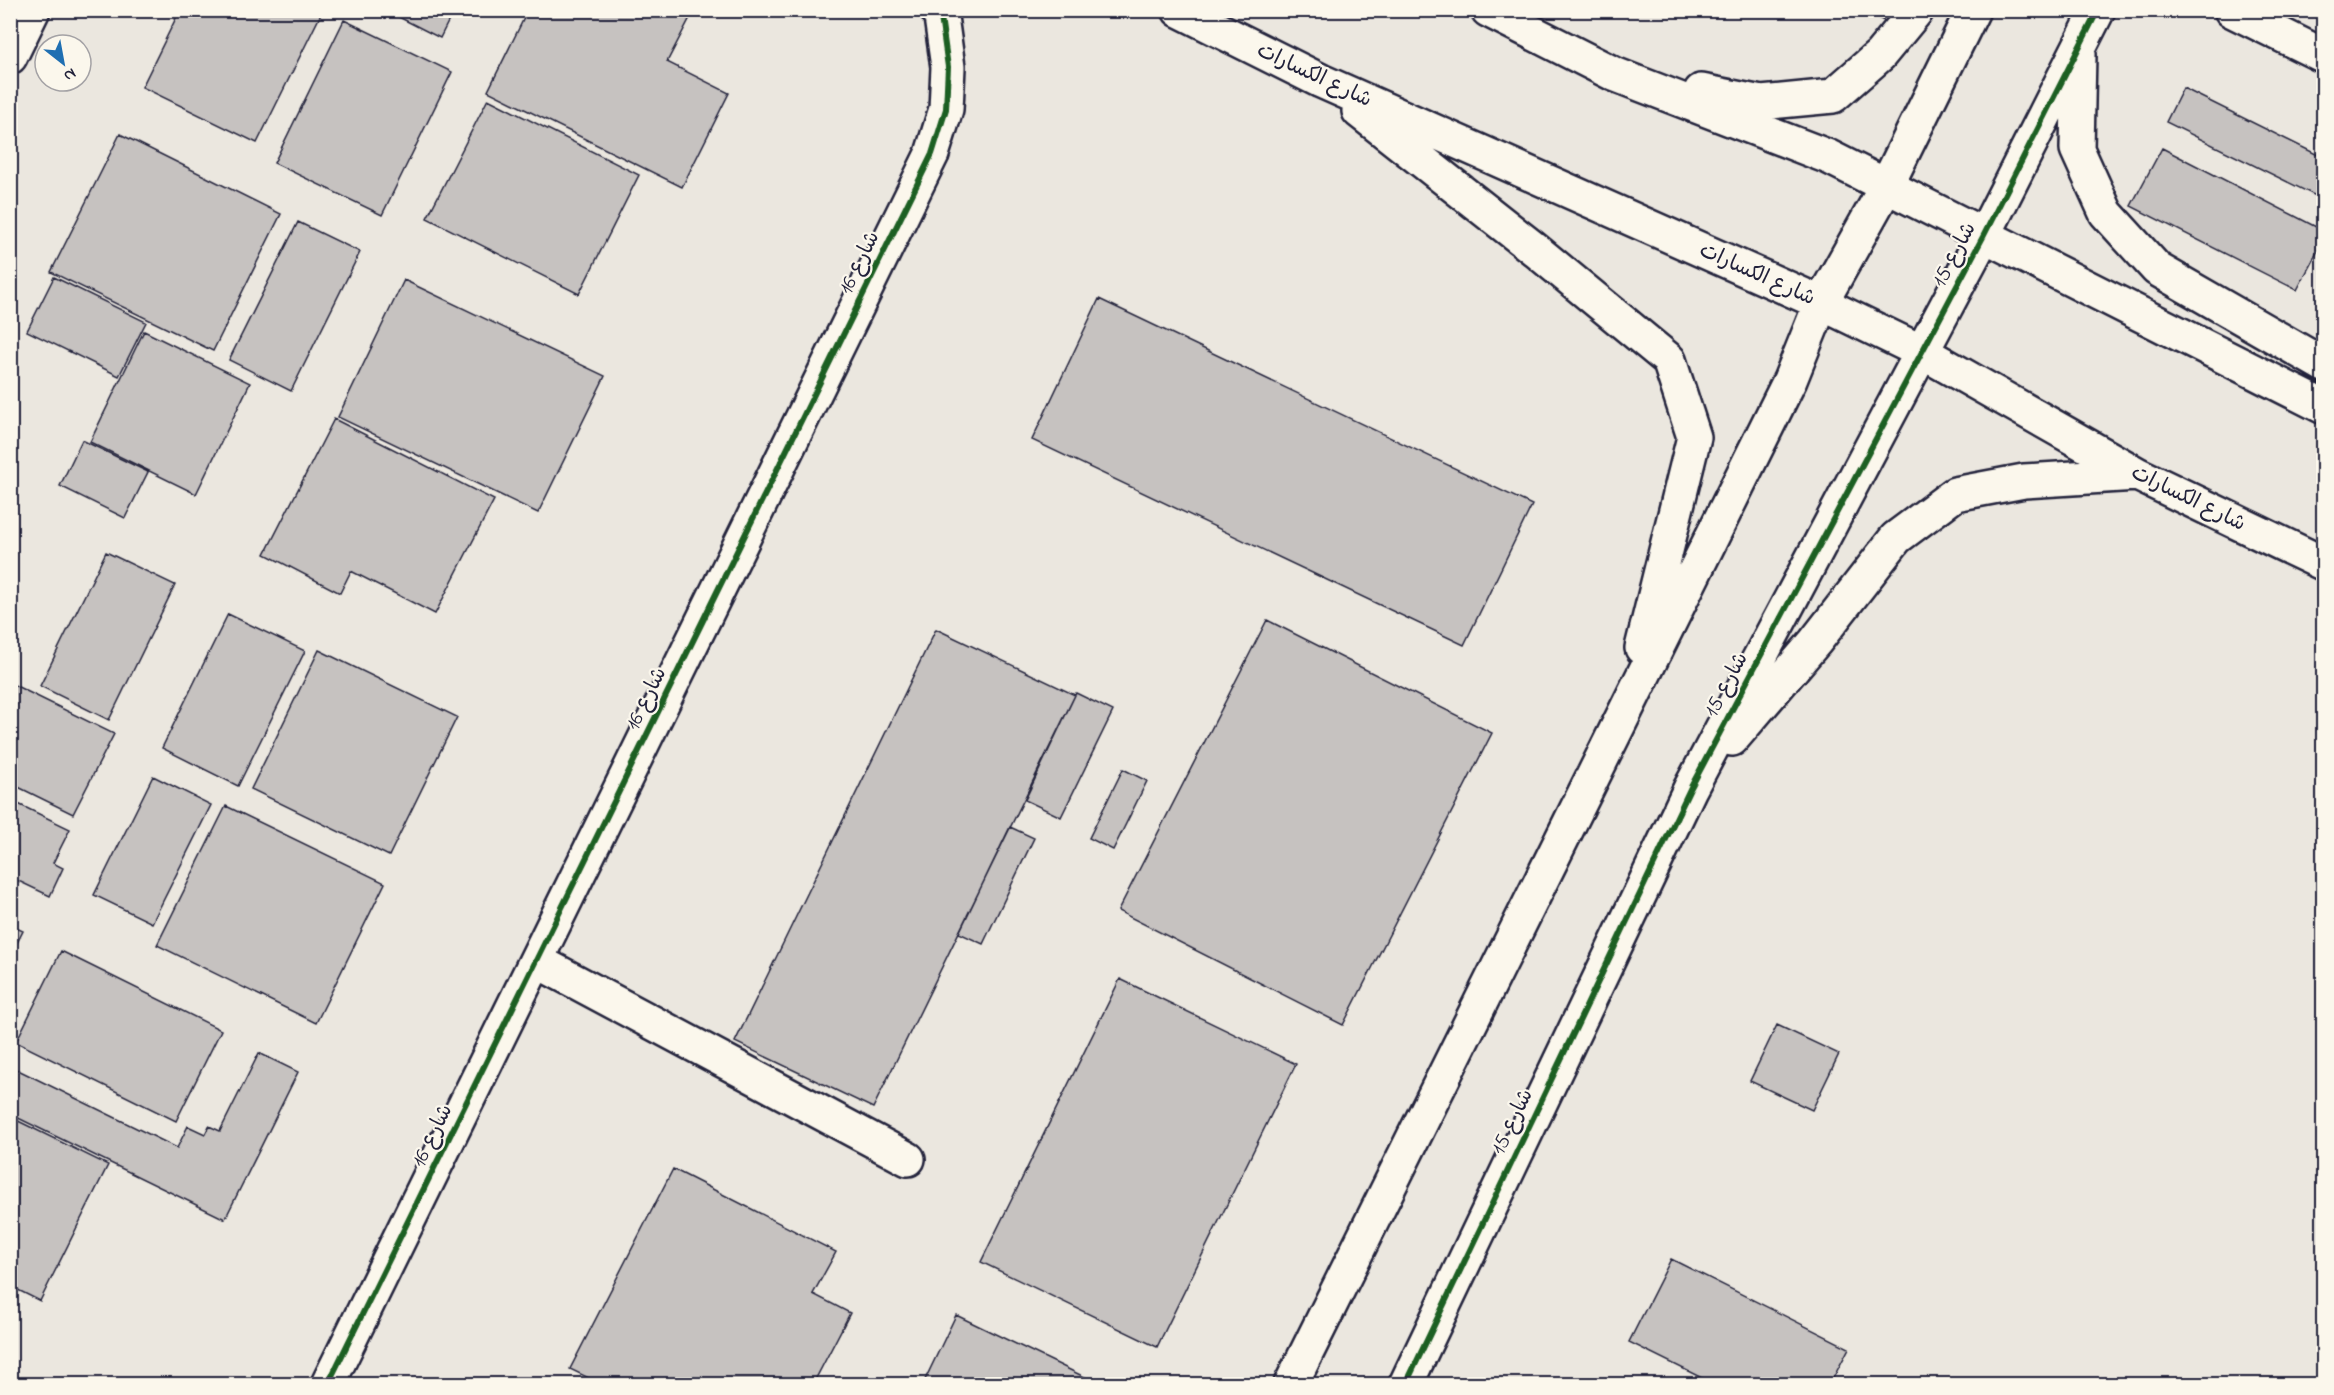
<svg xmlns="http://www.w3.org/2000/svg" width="2334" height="1395" viewBox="0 0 2334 1395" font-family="'Indie Flower','Playpen Sans Arabic',sans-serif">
  <rect width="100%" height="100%" fill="#fbf7ec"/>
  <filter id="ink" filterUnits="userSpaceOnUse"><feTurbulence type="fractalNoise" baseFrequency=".0167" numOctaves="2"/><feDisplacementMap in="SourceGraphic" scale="12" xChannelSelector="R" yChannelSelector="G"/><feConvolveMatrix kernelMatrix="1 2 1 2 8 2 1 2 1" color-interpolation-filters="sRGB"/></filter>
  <g filter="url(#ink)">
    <!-- built -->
    <path fill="#ebe7df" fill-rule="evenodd" d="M11,11h2312v1373h-2312zM45,45h36v36h-36z"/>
    <!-- building -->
    <path fill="#c6c2c0" stroke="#22223b" stroke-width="1.5" d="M180,10h143l-66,133 -115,-56z
      M385,10h69l-14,28z
      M528,10h166l-27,52 62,31 -47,94 -194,-96z
      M1862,10h40l-8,16z
      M344,20l108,52 -70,143 -108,-52z
      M2183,88l141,70v42l-158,-78z
      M488,99l151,76 -60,119 -152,-76z
      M120,134l161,80 -68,137 -162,-79z
      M2162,148l162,83v8l-27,51 -166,-84z
      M298,222l62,30 -69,139 -62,-31z
      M54,277l92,45 -27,54 -92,-45z
      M404,280l201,96 -67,137 -200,-96z
      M1099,299l433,206 -68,140 -432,-205z
      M144,331l106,52 -54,111 -106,-52z
      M334,419l160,81 -59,114 -84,-43 -11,22 -75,-39z
      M82,440l66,32 -23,46 -65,-32z
      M106,552l69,33 -66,135 -69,-34z
      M228,614l77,37 -67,135 -76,-38z
      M1267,620l225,113 -149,292 -225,-114z
      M936,629l139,66 -202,413 -138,-66z
      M319,650l138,67 -68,139 -138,-67z
      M10,683l104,51 -41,80 -63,-31z
      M1076,693l37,18 -52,106 -36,-17z
      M1123,769l24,12 -34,69 -24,-12z
      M153,776l58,29 -59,118 -58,-28z
      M10,800l60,29 -17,34 10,5 -13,28 -40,-19z
      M226,806l159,77 -69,140 -159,-78z
      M1010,827l24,11 -51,106 -24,-11z
      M10,925l13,6 -13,26z
      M61,951l160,79 -45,91 -160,-79z
      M1120,979l176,85 -139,283 -176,-85z
      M1777,1025l62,29 -27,56 -62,-29z
      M259,1053l39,19 -73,147 -215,-105v-48l167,82 11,-22 17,8 4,-8 11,5z
      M10,1117l98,48 -68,136 -30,-15z
      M673,1169l163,83 -23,42 37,19 -37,71h-212l-31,-15z
      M1671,1259l178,89 -19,36h-116l-85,-42z
      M956,1315l143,69h-176z"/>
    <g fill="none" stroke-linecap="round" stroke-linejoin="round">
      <!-- minor casing -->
      <g stroke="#22223b" stroke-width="38">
        <path id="minor" d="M1179,10l142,71 500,222 101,49 215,122 187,90
          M1488,10l126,64 215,83 495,250
          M2231,10l93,46
          M2079,54l-2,95 29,64 51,56 167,96
          M10,57l23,-47
          M1701,91l60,12 72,-7 47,-41 37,-45
          M1359,111l174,137 136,112 25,77 -52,211
          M1732,739l83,-97 81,-104 59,-44 69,-13 113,-7
          M537,961l371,198
          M328,1384l604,-1230 14,-45 2,-42 -7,-50 -4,-7
          M1291,1384l499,-1004 31,-77 65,-116 87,-177
          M1406,1384l284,-595 294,-554 114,-225"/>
      </g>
      <!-- minor -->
      <use href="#minor" stroke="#fbf7ec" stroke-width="33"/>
      <!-- cycleway casing -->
      <g stroke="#fbf7ec" stroke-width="10">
        <path id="cycleway" d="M328,1384l604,-1230 14,-45 2,-42 -7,-50 -4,-7
          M1406,1384l284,-595 294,-554 114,-225"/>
      </g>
      <!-- cycleway -->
      <use href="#cycleway" stroke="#1b5e20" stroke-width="6"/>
    </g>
  </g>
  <g text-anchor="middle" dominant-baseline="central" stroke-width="4.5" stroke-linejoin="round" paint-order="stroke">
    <!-- street labels -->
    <g font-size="21" fill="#22223b" stroke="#fbf7ec">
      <text transform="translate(1314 76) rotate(25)">شارع الكسارات</text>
      <text transform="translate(1955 255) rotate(-62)">شارع 15</text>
      <text transform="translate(860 263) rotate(-64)">شارع 16</text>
      <text transform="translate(1757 275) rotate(24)">شارع الكسارات</text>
      <text transform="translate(2188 499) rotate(26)">شارع الكسارات</text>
      <text transform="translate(1727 685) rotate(-62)">شارع 15</text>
      <text transform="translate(647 699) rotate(-64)">شارع 16</text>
      <text transform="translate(1513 1122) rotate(-64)">شارع 15</text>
      <text transform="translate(433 1136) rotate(-64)">شارع 16</text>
    </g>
  </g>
  <!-- margin -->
  <rect width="2334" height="1395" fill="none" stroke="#fbf7ec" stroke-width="36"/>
  <rect x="18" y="18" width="2298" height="1359" fill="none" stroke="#22223b" stroke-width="2" filter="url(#ink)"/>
  <!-- north arrow -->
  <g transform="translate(63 63) rotate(149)"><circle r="28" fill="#fbf7ec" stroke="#a4a2a5" stroke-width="1.5"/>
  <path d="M0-4.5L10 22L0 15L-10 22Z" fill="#1f6fb2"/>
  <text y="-9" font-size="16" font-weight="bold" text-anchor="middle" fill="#22223b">N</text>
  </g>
</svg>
